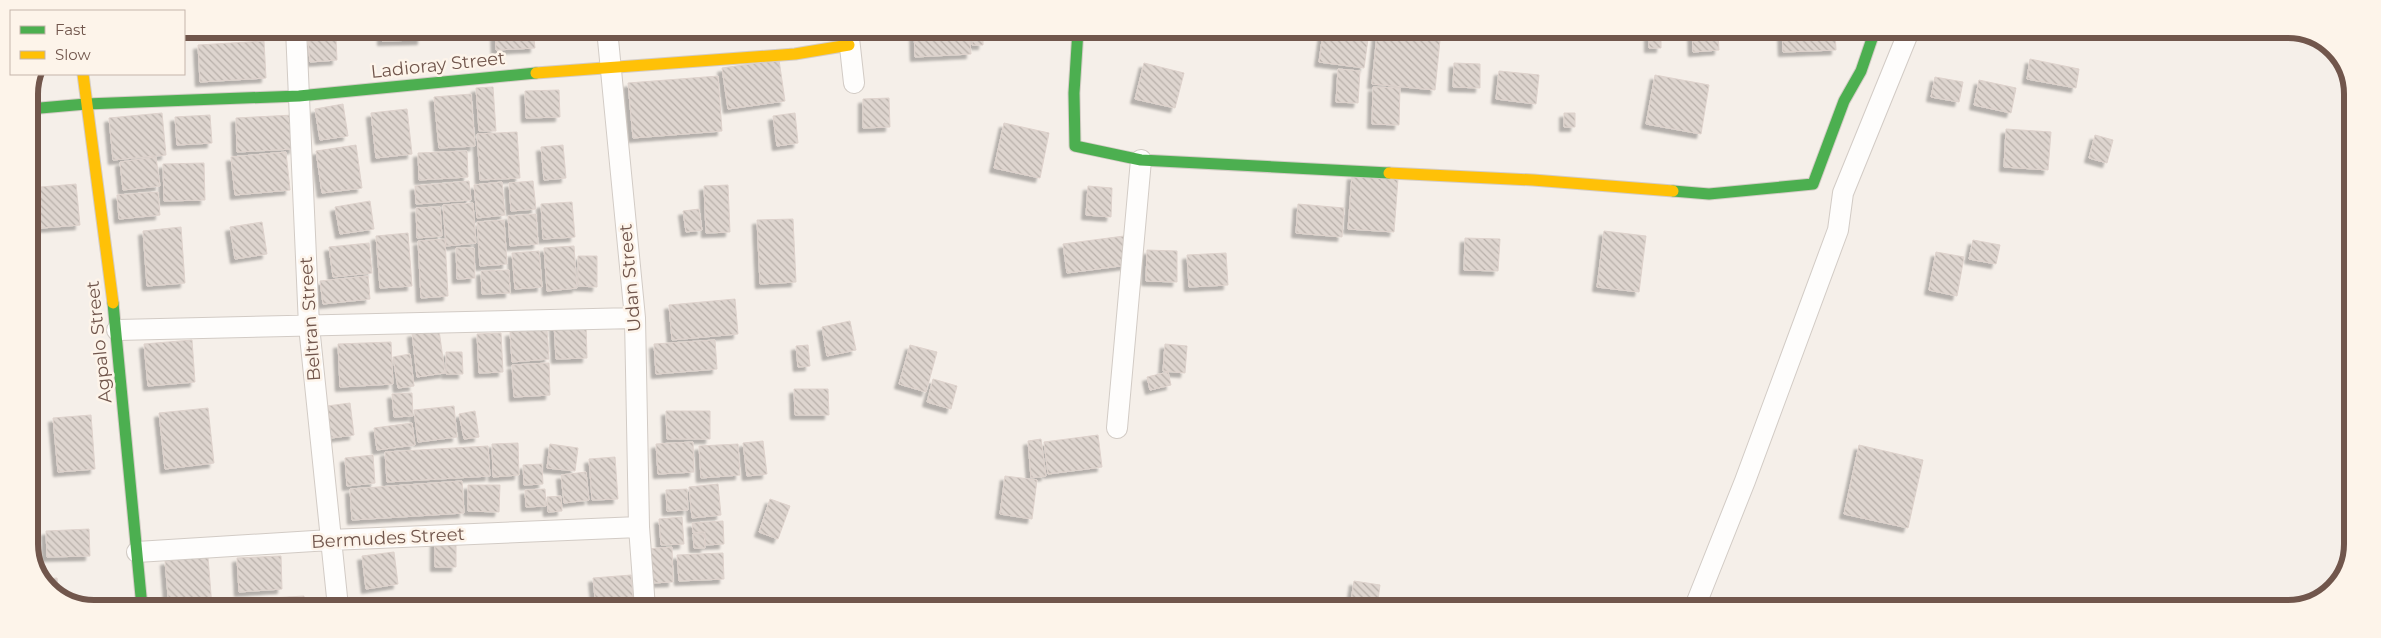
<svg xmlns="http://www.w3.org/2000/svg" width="2381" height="638" viewBox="0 0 2381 638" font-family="Montserrat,sans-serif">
  <defs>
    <pattern id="building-back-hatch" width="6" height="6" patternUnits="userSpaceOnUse" patternTransform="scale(1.25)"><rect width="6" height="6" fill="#ded5cf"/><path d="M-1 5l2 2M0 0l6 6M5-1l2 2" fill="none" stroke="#b8b0aa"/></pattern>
    <filter id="shadow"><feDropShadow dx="-4.5" dy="4.5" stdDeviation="1" flood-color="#0004"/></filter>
  </defs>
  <rect width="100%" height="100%" fill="#f5efe9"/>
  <!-- building -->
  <path fill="url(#building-back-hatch)" stroke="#ded2cc" filter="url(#shadow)" d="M218,29h27l-26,3z
    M310,29h41v3l-40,3z
    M382,29h40v11l-40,1z
    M495,29h38l2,19 -39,2z
    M568,29h28l1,2 -29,1z
    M914,30h55l2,24 -56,3z
    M973,30h10v15h-11z
    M1692,30h26l1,20 -26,2z
    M1782,30h53l1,20 -53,2z
    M1649,31h12v17h-12z
    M1323,33l45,6 -4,29 -45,-6z
    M1377,34l63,6 -5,50 -63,-6z
    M336,39l1,21 -27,2 -2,-21z
    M264,41l2,37 -66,4 -2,-37z
    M2030,59l49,10 -3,19 -49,-9z
    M779,60l6,41 -57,8 -6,-41z
    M1144,63l40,10 -9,35 -40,-9z
    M1454,63l26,1v24l-27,-1z
    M1338,69l22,2 -2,32 -22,-1z
    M1499,71l40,4 -3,29 -40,-5z
    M1655,75l54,10 -8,49 -55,-10z
    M718,76l4,55 -89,7 -5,-55z
    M1935,77l28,5 -4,20 -28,-5z
    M1979,80l37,8 -5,25 -37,-8z
    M493,87l3,44h-17l-3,-43z
    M1373,87l27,1 -1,37 -27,-1z
    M559,90l1,27 -34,1 -1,-27z
    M471,94l4,52 -36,2 -5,-51z
    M889,98l1,29 -27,1v-29z
    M343,104l5,32 -28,4 -5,-31z
    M407,109l5,45 -36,4 -5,-45z
    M162,113l4,42 -53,5 -4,-42z
    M795,113l3,30 -21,3 -4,-30z
    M1564,113h11v14h-11z
    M210,115l2,28 -35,2 -2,-28z
    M293,115l1,34 -57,3 -1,-34z
    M1004,123l45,10 -9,45 -46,-10z
    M2006,129l45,3 -3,38 -44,-3z
    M517,132l3,46 -40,2 -3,-46z
    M2095,135l18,5 -6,23 -18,-5z
    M356,145l6,43 -40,5 -6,-42z
    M563,145l3,33 -22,2 -3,-33z
    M467,151l1,26 -49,3 -1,-27z
    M286,152l4,38 -55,5 -4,-38z
    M156,157l4,29 -37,4 -3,-28z
    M204,163l1,37 -41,1 -1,-37z
    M1352,175l46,4 -4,53 -46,-3z
    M469,181l2,19 -55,4 -1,-18z
    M533,181l3,28 -25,2 -2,-28z
    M502,182l3,33 -28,3 -3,-33z
    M76,184l4,41 -51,4v-41z
    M728,185l2,47 -24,1 -2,-47z
    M1088,186l24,2 -1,29 -25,-2z
    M158,192l2,23 -41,4 -2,-24z
    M370,201l4,28 -34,5 -5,-27z
    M572,202l3,35 -32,2 -2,-35z
    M473,203l3,40 -30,3 -3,-41z
    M1298,204l46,4 -2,29 -46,-4z
    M440,207l2,29 -25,2 -1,-30z
    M699,209l3,21 -16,2 -3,-21z
    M536,214l2,30 -28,2 -2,-30z
    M793,219l3,63 -36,2 -3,-64z
    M504,220l3,44 -27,2 -3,-44z
    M262,222l5,32 -32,5 -5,-32z
    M181,227l4,56 -38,3 -4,-55z
    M1604,231l42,5 -7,56 -42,-5z
    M408,233l4,53 -32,2 -4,-52z
    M1124,236l4,29 -61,8 -4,-29z
    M1465,238l35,1 -2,32 -34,-1z
    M445,239l3,57 -27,2 -3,-57z
    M1973,240l27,5 -4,19 -27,-5z
    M369,243l3,30 -39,4 -4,-30z
    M574,246l3,42 -30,3 -3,-43z
    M456,248h18l1,30 -18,1z
    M1147,250l30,1v31l-31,-1z
    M539,251l3,36 -27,2 -3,-36z
    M1936,252l28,5 -7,39 -28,-6z
    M1226,253l2,32 -39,2 -2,-32z
    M578,256h19v31l-19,-1z
    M509,270l1,23 -28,1 -1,-23z
    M368,276l2,23 -47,5 -3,-23z
    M735,299l3,35 -66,6 -3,-35z
    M850,321l6,29 -29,6 -5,-29z
    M586,323l1,35 -31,1 -2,-35z
    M439,330l6,43 -28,4 -5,-44z
    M547,330l2,29 -37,3 -2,-30z
    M501,333l2,39 -24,1 -2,-39z
    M192,340l3,42 -47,4 -4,-42z
    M715,340l2,29 -61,5 -2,-30z
    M391,342l2,42 -53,3 -2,-43z
    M1165,344l22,2 -2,27 -22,-2z
    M808,345l2,21 -12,1 -2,-21z
    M910,345l27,7 -11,40 -27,-8z
    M446,352h16l1,22h-17z
    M410,354l4,32 -16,2 -5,-31z
    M549,363l1,32 -36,2 -2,-32z
    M1168,372l3,13 -21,5 -3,-13z
    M933,379l24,7 -6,23 -24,-7z
    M794,389h34l1,26h-34z
    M412,393l1,23 -19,1 -2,-23z
    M350,403l4,32 -23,3 -4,-32z
    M454,406l3,31 -39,5 -4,-32z
    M208,408l6,55 -49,6 -6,-56z
    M475,411l4,26 -15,2 -5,-25z
    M666,411h44v28h-43z
    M91,415l4,54 -37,3 -5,-54z
    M32,417l2,23 -5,1v-23z
    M412,423l3,22 -38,5 -3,-22z
    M1098,435l4,32 -54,7 -4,-32z
    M1041,439l5,37 -15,2 -3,-37z
    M763,441l4,33 -20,2 -4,-33z
    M693,442l1,30 -36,2 -2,-30z
    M518,443l1,32 -26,2 -1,-33z
    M550,444l28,4 -3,23 -28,-3z
    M738,444l2,31 -39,3 -2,-32z
    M1859,445l64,15 -15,68 -64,-14z
    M488,446l2,30 -103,6 -2,-30z
    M373,455l2,28 -28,3 -2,-28z
    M615,457l3,42 -26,1 -3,-41z
    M542,464l1,20 -19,1 -1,-20z
    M586,472l3,28 -25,3 -3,-28z
    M1005,476l32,4 -5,39 -32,-5z
    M462,481l2,32 -112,7 -2,-31z
    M718,484l3,31 -29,3 -3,-31z
    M468,485h32l-1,27 -31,-1z
    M545,489l1,17 -20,1 -1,-17z
    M687,489l1,21 -21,1 -1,-21z
    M561,496l1,15 -14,1 -1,-15z
    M770,499l20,7 -12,33 -19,-7z
    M682,517l2,27 -23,1 -2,-26z
    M723,521l1,23 -19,1v-13l-12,1 -1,-10z
    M89,529l1,27 -43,1 -1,-26z
    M693,534h11l1,14h-11z
    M435,540h21v27h-21z
    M672,547l1,35 -23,1 -2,-34z
    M394,552l4,32 -32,5 -4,-33z
    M723,553l1,26 -45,2 -2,-26z
    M281,556l1,33 -43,3 -2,-34z
    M208,557l4,50h-43l-4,-46z
    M631,575l3,33h-38l-3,-30z
    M57,578l2,18 -14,-9 -4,-8z
    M1354,581l26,4 -3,23h-27z
    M304,596l1,11h-35v-9z"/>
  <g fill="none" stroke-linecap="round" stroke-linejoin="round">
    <!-- street casing -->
    <g stroke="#d2cbc5" stroke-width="22">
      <path id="street" d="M296,29l13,297 29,281
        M607,29l28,289 4,209 6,81
        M848,29l6,54
        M117,330l518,-12
        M1117,428l24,-268
        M137,552l193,-12 309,-13
        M1694,609l51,-128 93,-251 5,-37 66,-162"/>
    </g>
    <!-- fast casing -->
    <g stroke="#d4ccc6" stroke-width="13">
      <path id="fast" d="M1078,30l-4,63 1,53 66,14 248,13
        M29,109l57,-5 213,-8 237,-23
        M1673,191l36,3 104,-10 31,-83 17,-30 14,-41
        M113,303l29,304"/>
    </g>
    <!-- slow casing -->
    <g stroke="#d4ccc6" stroke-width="13">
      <path id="slow" d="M536,73l259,-19 54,-9
        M83,74l30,229
        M1389,173l144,7 140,11"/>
    </g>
    <!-- street -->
    <use href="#street" stroke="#fefdfc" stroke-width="20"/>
    <!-- fast -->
    <use href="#fast" stroke="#4caf50" stroke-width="11"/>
    <!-- slow -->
    <use href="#slow" stroke="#ffc107" stroke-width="11"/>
  </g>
  <g text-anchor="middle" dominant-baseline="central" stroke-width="5" stroke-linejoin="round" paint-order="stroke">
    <!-- street labels -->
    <g font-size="18" fill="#71564c" stroke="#fdf4ea">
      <text transform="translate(438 65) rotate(-6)">Ladioray Street</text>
      <text transform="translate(630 278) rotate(-95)">Udan Street</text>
      <text transform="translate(310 319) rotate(-94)">Beltran Street</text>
      <text transform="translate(99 342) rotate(-96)">Agpalo Street</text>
      <text transform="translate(388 538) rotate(-3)">Bermudes Street</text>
    </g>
  </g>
  <!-- crop -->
  <path d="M0 0H2381V638H0ZM94 38H2288A56 56 0 0 1 2344 94V544A56 56 0 0 1 2288 600H94A56 56 0 0 1 38 544V94A56 56 0 0 1 94 38Z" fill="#fdf4ea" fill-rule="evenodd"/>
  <path fill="none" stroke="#71564c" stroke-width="6" d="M94 38H2288A56 56 0 0 1 2344 94V544A56 56 0 0 1 2288 600H94A56 56 0 0 1 38 544V94A56 56 0 0 1 94 38Z"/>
  <!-- legend -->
  <rect x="10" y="10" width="175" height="65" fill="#fdf4ea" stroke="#c5b5ab"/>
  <rect x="20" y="26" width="25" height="8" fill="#4caf50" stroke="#c5b5ab"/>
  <text x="55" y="35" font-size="15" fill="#71564c">Fast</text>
  <rect x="20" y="51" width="25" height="8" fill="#ffc107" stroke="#c5b5ab"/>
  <text x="55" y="60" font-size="15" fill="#71564c">Slow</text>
</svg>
